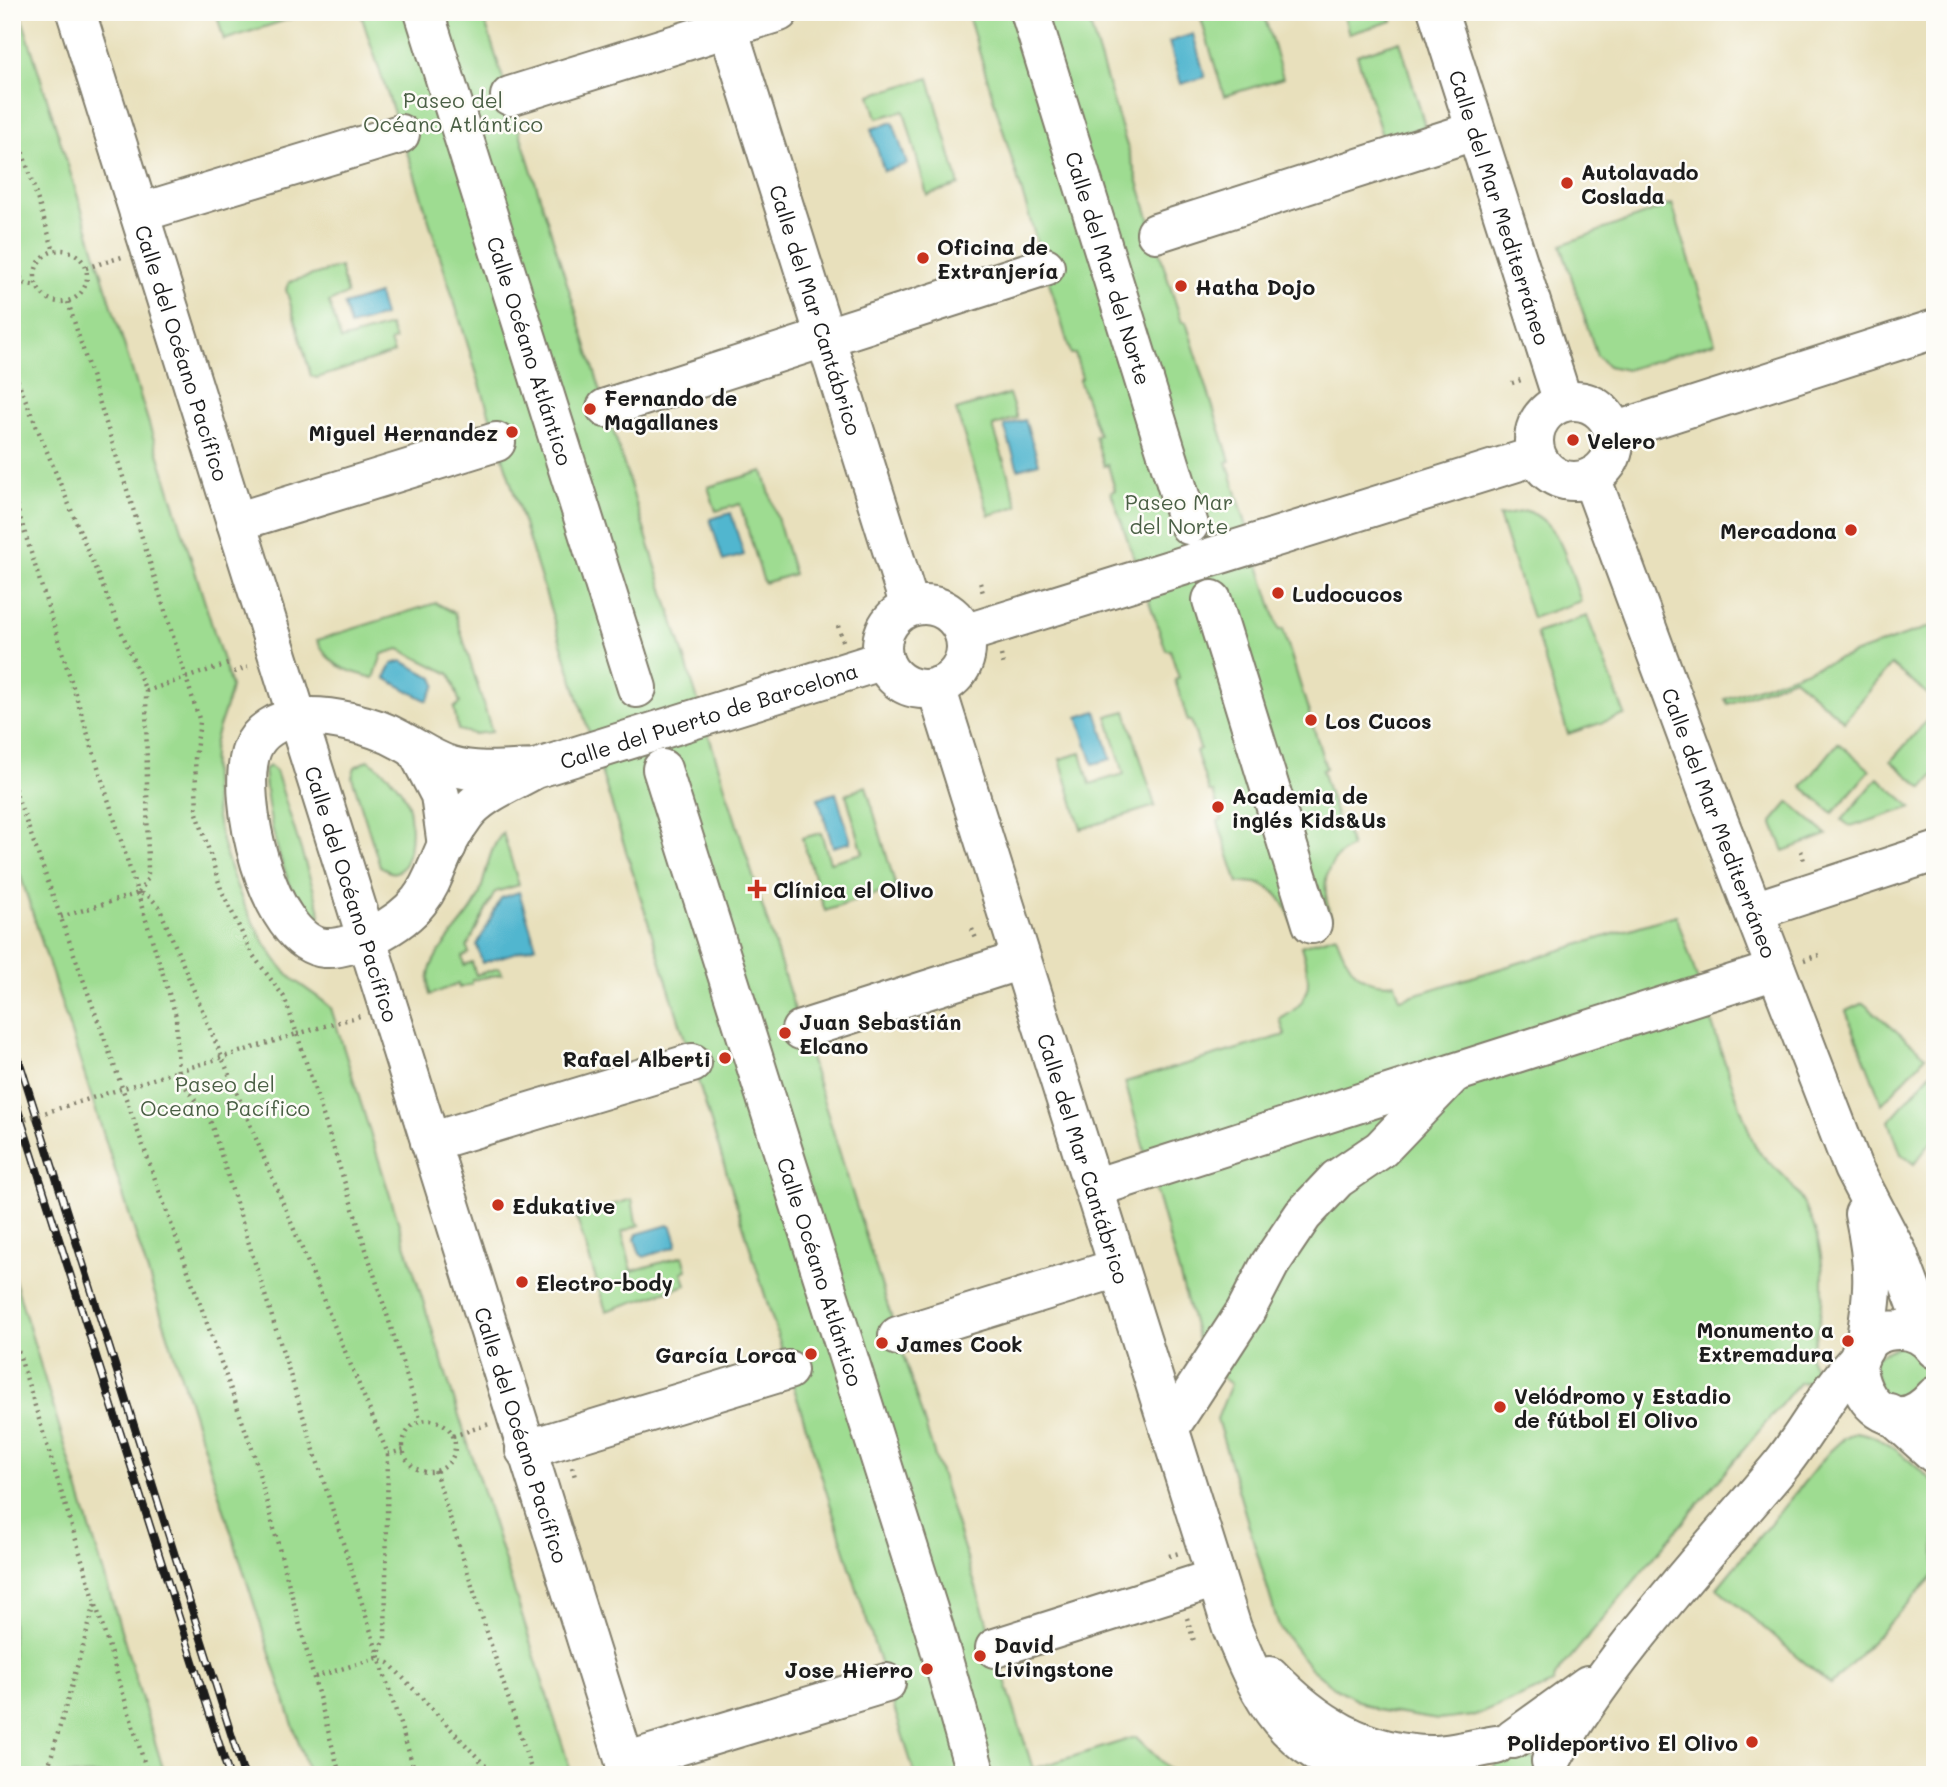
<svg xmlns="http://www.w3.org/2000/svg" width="1947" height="1787" viewBox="0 0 1947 1787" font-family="Mali,sans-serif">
  <rect width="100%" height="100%" fill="#fdfcf7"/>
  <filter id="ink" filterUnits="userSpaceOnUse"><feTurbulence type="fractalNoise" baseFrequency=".0143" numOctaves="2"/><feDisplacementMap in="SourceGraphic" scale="14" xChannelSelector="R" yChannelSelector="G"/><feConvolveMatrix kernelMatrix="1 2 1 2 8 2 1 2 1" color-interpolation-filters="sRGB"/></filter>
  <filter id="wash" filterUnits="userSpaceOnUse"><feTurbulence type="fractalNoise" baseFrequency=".00686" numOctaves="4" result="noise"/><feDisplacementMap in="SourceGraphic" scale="28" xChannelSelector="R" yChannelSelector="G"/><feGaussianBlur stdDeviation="1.57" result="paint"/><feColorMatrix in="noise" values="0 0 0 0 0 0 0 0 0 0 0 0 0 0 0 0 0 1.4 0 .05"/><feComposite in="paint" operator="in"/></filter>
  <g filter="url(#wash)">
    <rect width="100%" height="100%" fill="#e8e0bc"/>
    <!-- green -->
    <path fill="#9edc91" stroke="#5d7c56" stroke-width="2" d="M12,12h8l211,674c-3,23 -16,43 -18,66 -4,74 24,157 69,216 12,16 34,25 49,40l241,767h-263l-297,-926z
      M216,12h95l-87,28z
      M360,12h122l551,1757 103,-32 39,38h-260l-501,-1602z
      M967,12h119l83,271 13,39h4l44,139 -3,1 52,168 4,-1 43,139 -4,2 17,55h5l7,22c-30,17 -29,41 -20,71l-36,11c-10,-29 -22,-51 -57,-46l-20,-61 4,-2 -9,-28h-4l-13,-41 4,-2 -9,-28h-3l-13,-41 4,-2 -9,-28h-4l-55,-158 4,-2 -7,-25 -4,1 -9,-30 4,-1 -20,-55 3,-2 -7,-24h-4z
      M1199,12h64l20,66 -59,18z
      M1343,12h47l2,9 -43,13z
      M1400,41l24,82v4l-41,12 -26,-84z
      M929,78l30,107 -32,10 -23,-84 -27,7 -7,-23z
      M1672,204l43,138 -89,28 -18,-4 -11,-10 -36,-111z
      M340,267l7,27 -18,8 12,38 49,-14 5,14 -5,2 4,11 -77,25 -6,-2 -25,-87 3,-7z
      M1009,394l8,24 -24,8 25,80 -29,9 -33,-105z
      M763,471l31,103 -30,9 -24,-79 -24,7 -8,-24z
      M1527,511c35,12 42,58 54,90l-49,17 -33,-102z
      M436,603l19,10 37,119 -18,2 -16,-4 -4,-22 6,-5 -10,-29 -51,-25 -17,5 -8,24c-27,-7 -45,-11 -57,-38z
      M1587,616l38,99 -57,19 -32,-101z
      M1935,625v66l-5,5 -39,-31 -47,56 -50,-43 -66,26 -3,-5z
      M1126,711l29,95 -74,23 -21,-70 21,-6 9,31 34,-10 -17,-58z
      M1928,719l7,5v50l-12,14 -32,-27z
      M1838,743l32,27 -37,43 -31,-26z
      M368,760c16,10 29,21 38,39 9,18 8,96 -26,67l-28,-89 3,-10z
      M270,766l6,5 43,136 1,10 -5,4 -9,-4c-27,-48 -38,-94 -42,-148z
      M1878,778l34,29 -61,20 -9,-7z
      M866,786l30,101 -71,24 -23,-73 19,-5 9,29 33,-9 -17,-59z
      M1789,802l38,33 -43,16 -12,-29z
      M503,833l16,52 -24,7 -28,55 2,6 -7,4 2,8 8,-3 4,13 23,-7 3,6 -30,6v4l-13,4 -1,-4 -28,11c-11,-40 34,-64 48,-97 9,-22 9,-48 25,-65z
      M1676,915c26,76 49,154 78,229 6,14 27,26 36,39 39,51 41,115 19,173l7,14 -4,11 -13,2 -243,292 -3,9 -79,32 -36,4 -62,-10 -44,-24 -22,-18 -31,-41 -62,-208 14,-35 -31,-22 3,-4 -78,-276 160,-47 -5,-16c35,-18 31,-40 21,-73l35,-11c11,30 22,53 59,48l5,16z
      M1863,1003l63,53 -44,48 -36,-93z
      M1935,1068v70l-21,26 -13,-10 -12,-33z
      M632,1199l4,23 4,3 -18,7 10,39 51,-15 4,14 -5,2 4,13 -80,26 -30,-95z
      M12,1271l153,504h-153z
      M1903,1343c17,13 29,21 18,43l-23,13 -17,-6 -9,-34z
      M1856,1432c32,4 55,31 79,51v91l-104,111 -114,-97 112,-136 14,-13z
      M1524,1753l12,8 4,14h-49l6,-15z"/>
    <!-- water -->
    <path fill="#51b6cf" stroke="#366976" stroke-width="2" d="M1193,34l12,43 -24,7 -12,-42z
      M893,122l14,42 -23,7 -13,-42z
      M378,294l6,22 -34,10 -6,-21z
      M1025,420l14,43 -21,6 -14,-43z
      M731,513l13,42 -21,6 -13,-42z
      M402,661l31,17 3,7 -9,16 -42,-23 7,-14z
      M1096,711l15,48 -18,5 -15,-47z
      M836,793l15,49 -18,5 -15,-49z
      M519,892l17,54 -54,17 -5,-18 24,-47z
      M668,1225l4,2 5,16 -2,4 -31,10 -4,-3 -5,-15 2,-5z"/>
  </g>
  <g filter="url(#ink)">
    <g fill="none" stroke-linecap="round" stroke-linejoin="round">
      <!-- minor casing -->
      <g stroke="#827e6c" stroke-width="42">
        <g id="minor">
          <path id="s1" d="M76,12l553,1763"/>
          <path id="s2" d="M424,12l213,676"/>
          <path id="s3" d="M723,12l187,595"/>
          <path id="s4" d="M1030,12l159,513"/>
          <path id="s5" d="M1438,12l125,390"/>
          <path d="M510,96l269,-84"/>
          <path d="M139,213l261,-79"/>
          <path d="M1156,233l318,-102"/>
          <circle cx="1574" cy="441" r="40"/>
          <path d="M606,408l439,-141"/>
          <path d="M1613,432l322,-103"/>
          <path id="s6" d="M1591,477l123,332 139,359 45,86 33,89"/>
          <path d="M236,522l260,-80"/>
          <path d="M1212,600l100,324"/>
          <circle cx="924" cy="647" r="42"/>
          <path d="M964,634l572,-178"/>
          <path id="s7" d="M936,687l296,941c31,76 52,119 135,147"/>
          <path d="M417,751l23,44 7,51"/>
          <path id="s8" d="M535,769c-28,1 -57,5 -84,-3 -19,-6 -34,-17 -51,-26 -26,-15 -73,-26 -103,-22 -19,2 -38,13 -45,31 -18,45 16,194 73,199 17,1 36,-7 51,-14 67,-34 51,-69 89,-119 15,-21 48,-33 70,-46l349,-109"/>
          <path id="s9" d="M662,769l272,859 42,147"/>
          <path d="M1754,911l181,-59"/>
          <path d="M801,1030l220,-70"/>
          <path d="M430,1142l262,-79"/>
          <path d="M1094,1188l682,-218"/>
          <path d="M1864,1214c12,55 10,80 0,135"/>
          <path d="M898,1336l220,-68"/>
          <path d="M1935,1349c-8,-12 -22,-20 -37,-19 -82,3 -23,136 37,66"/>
          <path d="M1889,1413l46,41"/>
          <path d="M1169,1429l76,-117 25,-48 33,-49 34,-36 44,-30 70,-73"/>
          <path d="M525,1450l263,-80"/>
          <path d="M995,1648l221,-70"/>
          <path d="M1270,1676c45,47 94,78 162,79 20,0 43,-7 64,-10"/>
          <path d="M1513,1739l75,-54"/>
          <path d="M1551,1761c57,-103 154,-205 230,-296 28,-35 47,-75 79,-108"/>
          <path d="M625,1762l261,-79"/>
        </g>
      </g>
      <!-- path -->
      <path stroke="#827e6c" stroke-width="4.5" stroke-dasharray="2 5" stroke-linecap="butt" d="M12,119l42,132
        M35 276a26 26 0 1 1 52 0a26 26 0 1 1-52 0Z
        M12,266l13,18 12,2
        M86,268l36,-11
        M68,302l132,420 -5,36 2,55 24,76 31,65 32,43 13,37 124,387
        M12,367l134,324 2,187 -9,15
        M1512,383l12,-4
        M12,492l164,524 2,60 33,47 205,652
        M980,583l4,13
        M838,626l5,15
        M1001,655l3,12
        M234,672l14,-5
        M146,691l85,-28
        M12,782l241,669 87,324
        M1801,851l4,13
        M61,917l78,-24 11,4 9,10 229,547 -3,185 -8,18
        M972,929l5,12
        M1804,960l15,-5
        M297,1034l63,-18
        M12,1331l136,444
        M403 1446a26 26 0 1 1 52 0a26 26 0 1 1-52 0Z
        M453,1436l36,-12
        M388,1454l16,-4
        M572,1467l4,13
        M435,1471l98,304
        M1169,1556l10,-3
        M1187,1618l7,23
        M315,1677l62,-19 12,5 105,112
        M12,1733l1,42
        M46,1775l49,-171"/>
      <!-- minor -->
      <use href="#minor" stroke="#fff" stroke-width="38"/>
      <!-- rail casing -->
      <g stroke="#1c1c1c" stroke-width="8">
        <path id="rail" d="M12,1038l232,737
          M12,1091l217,684"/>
      </g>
      <!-- rail -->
      <use href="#rail" stroke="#fdfcf7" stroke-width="5" stroke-dasharray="16" stroke-linecap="butt"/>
      <!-- path-bridge -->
      <path stroke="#827e6c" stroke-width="4.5" stroke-dasharray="2 5" stroke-linecap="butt" d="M12,1123l285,-89"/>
    </g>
  </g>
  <!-- markers -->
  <g fill="#c8321e" stroke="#fdfcf7" stroke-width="2.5">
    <circle cx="1567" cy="183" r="7"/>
    <circle cx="923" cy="258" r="7"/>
    <circle cx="1181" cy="286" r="7"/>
    <circle cx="590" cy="409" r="7"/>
    <circle cx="512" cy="432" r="7"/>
    <circle cx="1573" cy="440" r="7"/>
    <circle cx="1851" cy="530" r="7"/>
    <circle cx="1278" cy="593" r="7"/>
    <circle cx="1311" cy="720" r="7"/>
    <circle cx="1218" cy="807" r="7"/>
    <path d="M753.5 878.5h7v7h7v7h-7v7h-7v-7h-7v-7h7z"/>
    <circle cx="785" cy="1033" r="7"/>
    <circle cx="725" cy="1058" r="7"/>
    <circle cx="498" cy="1205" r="7"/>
    <circle cx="522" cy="1282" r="7"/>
    <circle cx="1848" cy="1341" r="7"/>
    <circle cx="882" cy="1343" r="7"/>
    <circle cx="811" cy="1354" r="7"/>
    <circle cx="1500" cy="1407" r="7"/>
    <circle cx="980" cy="1656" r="7"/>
    <circle cx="927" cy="1669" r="7"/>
    <circle cx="1752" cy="1742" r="7"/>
  </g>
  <g text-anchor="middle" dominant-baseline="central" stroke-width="5" stroke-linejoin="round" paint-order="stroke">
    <!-- park labels -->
    <g font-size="21" fill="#4a5f45" stroke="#fdfcf7">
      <text x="453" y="99">Paseo del<tspan x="453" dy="24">Océano Atlántico</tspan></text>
      <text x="1179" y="501">Paseo Mar<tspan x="1179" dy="24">del Norte</tspan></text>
      <text x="225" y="1083">Paseo del<tspan x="225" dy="24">Oceano Pacífico</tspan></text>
    </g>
    <!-- poi labels -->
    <g font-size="21" font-weight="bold" fill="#1c1c1c" stroke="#fdfcf7" text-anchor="start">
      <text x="1581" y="171">Autolavado<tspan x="1581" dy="24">Coslada</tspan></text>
      <text x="937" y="246">Oficina de<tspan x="937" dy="24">Extranjería</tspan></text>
      <text x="1195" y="286">Hatha Dojo</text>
      <text x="604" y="397">Fernando de<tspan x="604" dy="24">Magallanes</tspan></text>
      <text x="498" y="432" text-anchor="end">Miguel Hernandez</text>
      <text x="1587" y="440">Velero</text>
      <text x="1837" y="530" text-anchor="end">Mercadona</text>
      <text x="1292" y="593">Ludocucos</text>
      <text x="1325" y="720">Los Cucos</text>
      <text x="1232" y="795">Academia de<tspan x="1232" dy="24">inglés Kids&amp;Us</tspan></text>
      <text x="773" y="889">Clínica el Olivo</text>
      <text x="799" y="1021">Juan Sebastián<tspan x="799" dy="24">Elcano</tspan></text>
      <text x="711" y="1058" text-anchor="end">Rafael Alberti</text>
      <text x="512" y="1205">Edukative</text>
      <text x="536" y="1282">Electro-body</text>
      <text x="1834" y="1329" text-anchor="end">Monumento a<tspan x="1834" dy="24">Extremadura</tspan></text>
      <text x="896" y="1343">James Cook</text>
      <text x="797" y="1354" text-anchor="end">García Lorca</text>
      <text x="1514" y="1395">Velódromo y Estadio<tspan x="1514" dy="24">de fútbol El Olivo</tspan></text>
      <text x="994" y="1644">David<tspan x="994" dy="24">Livingstone</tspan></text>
      <text x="913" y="1669" text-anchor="end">Jose Hierro</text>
      <text x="1738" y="1742" text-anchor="end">Polideportivo El Olivo</text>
    </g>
    <!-- street labels -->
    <g font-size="21" fill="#1c1c1c" stroke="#fdfcf7">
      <text stroke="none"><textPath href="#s5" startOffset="205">Calle del Mar Mediterráneo</textPath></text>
      <text stroke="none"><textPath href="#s4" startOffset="268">Calle del Mar del Norte</textPath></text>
      <text stroke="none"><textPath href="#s3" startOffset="312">Calle del Mar Cantábrico</textPath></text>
      <text stroke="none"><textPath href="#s2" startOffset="355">Calle Océano Atlántico</textPath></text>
      <text stroke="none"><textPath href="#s1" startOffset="357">Calle del Océano Pacífico</textPath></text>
      <text stroke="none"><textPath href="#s8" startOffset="1006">Calle del Puerto de Barcelona</textPath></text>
      <text stroke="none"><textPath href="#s6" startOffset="369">Calle del Mar Mediterráneo</textPath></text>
      <text stroke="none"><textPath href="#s1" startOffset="924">Calle del Océano Pacífico</textPath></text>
      <text stroke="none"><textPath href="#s7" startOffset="494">Calle del Mar Cantábrico</textPath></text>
      <text stroke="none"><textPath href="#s9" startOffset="527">Calle Océano Atlántico</textPath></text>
      <text stroke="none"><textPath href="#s1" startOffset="1491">Calle del Océano Pacífico</textPath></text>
    </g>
  </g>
  <!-- margin -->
  <rect width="1947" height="1787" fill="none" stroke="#fdfcf7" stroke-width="42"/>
</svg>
